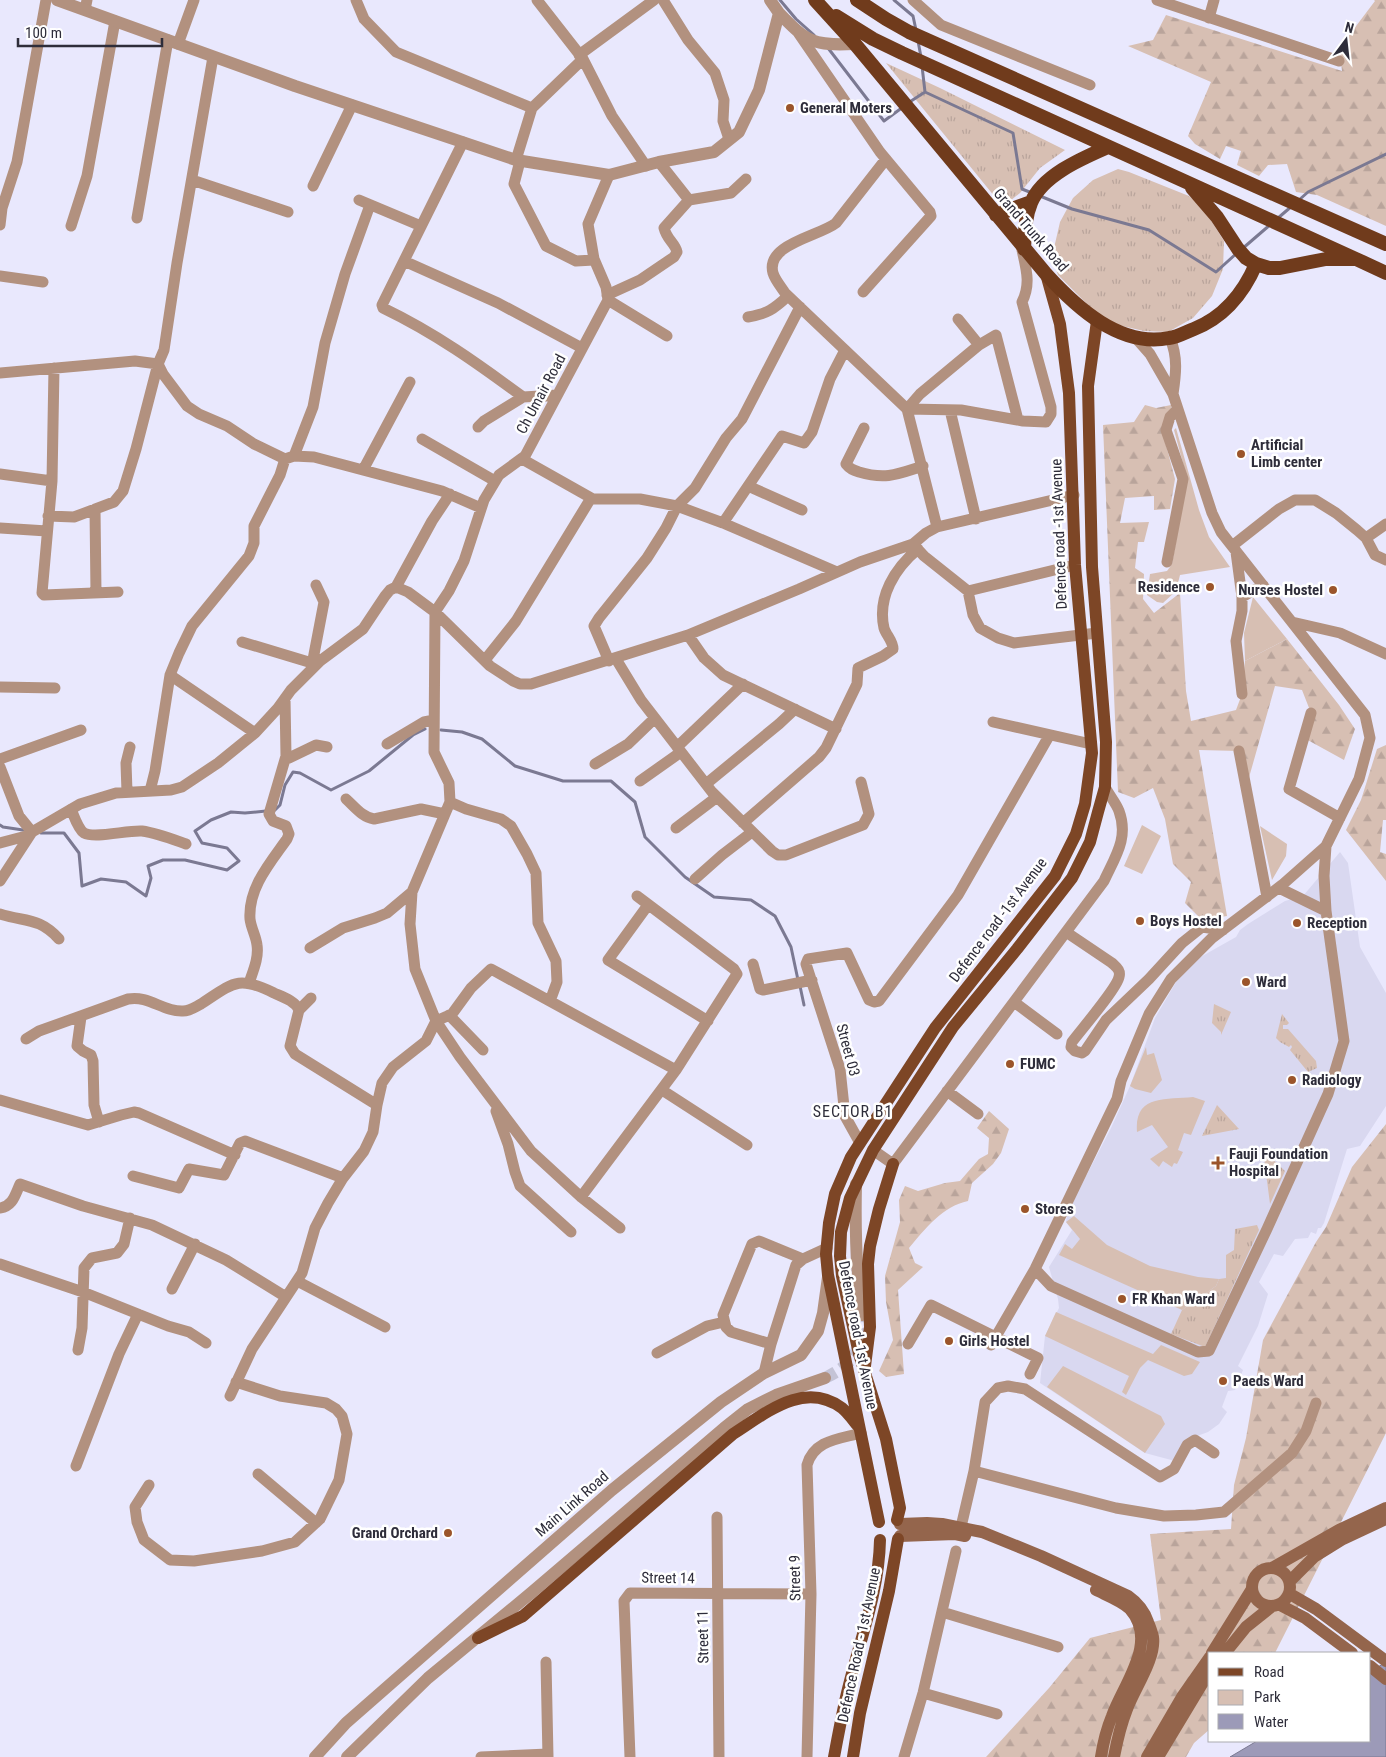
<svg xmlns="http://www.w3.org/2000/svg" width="1386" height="1757" viewBox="0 0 1386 1757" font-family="'Roboto Condensed',sans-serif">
  <defs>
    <pattern id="grass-tufts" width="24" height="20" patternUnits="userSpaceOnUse" patternTransform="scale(1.25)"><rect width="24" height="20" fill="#d7bfb3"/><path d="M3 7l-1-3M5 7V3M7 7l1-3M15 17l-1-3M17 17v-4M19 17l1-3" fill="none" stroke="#b9a49b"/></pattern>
    <pattern id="forest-firs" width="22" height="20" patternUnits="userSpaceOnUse" patternTransform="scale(1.25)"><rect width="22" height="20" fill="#d7bfb3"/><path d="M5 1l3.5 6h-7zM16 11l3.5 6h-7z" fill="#b9a49b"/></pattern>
  </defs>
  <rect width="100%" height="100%" fill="#e9e8fd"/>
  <!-- built -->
  <path fill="#d9d8f0" d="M1340,852l8,11 12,84 26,46v113l-26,40 -13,3 -23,74 -3,5h-3l-2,6 -5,-2 -3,6 -13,1 -12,17 -9,-2 -15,28 9,12 -10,32 -20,40 5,4 -8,20 -7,1 -6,16 5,5 -8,12 -11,8 -19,7 -14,22 -30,-8 -105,-70 5,-47 14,-28 -1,-9 -9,-32 23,-37 -6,-8 2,-11 43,-83 19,-42 25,-68 21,-36 21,-23 39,-22 4,-7 8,-6 37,-23 18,-5z"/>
  <!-- grass -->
  <path fill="url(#grass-tufts)" d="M886,63l54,25 125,62 -25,18 -20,25 -15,12 -6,-3z
    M1118,169l11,3 60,24 15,13 20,32 -1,28 -11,27 -19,22 -25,14 -24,-1 -26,-6 -19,-9 -41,-41 -4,-11v-16l6,-26 13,-24 20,-18z
    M1214,1004l17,8 -10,23v-3l-9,-9z
    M1282,1014l7,9 -2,2h-4v4h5l28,32 1,7 -9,4 -18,-22 2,-3 -1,-2 -2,2 -9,-5 -4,-4z
    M1217,1105l22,24 -37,7z
    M1263,1150l22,21 -15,33z
    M1257,1225l2,5 -54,117 -34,-13 11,-24 34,-24 3,-7 7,-1v-23l8,-5 1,-21z"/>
  <!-- forest -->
  <path fill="url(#forest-firs)" d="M1374,0h12v226l-69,-31 -21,-3 -9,-28 -19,1 -9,11 -22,-11 4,-14 -15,-5 -6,13 -25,-15 -7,-8 23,-54 -83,-36 25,-6 13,-25 176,56 -2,-17 7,-16 28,-37z
    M1145,405l11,3 15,-3 1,8 -10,17 13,49 -5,30 -16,1v-14l-29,2 -5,25 29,-1 -5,20h-6l-3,26 9,6 -1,25 11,14 26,-20 6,98 5,30 45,-11 6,-16 3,-33 42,-22 52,66 16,24 -11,31 -40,-22 7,-25 -9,-23 -27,-4 -29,102 -7,-37 -40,-1 28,166 -25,4 -17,-17 6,-21 -18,-18 -8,-45 -12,-31 -19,10 -16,-6 -15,-367 31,-3z
    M1386,745v75h-3l-3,32 6,2v27l-40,-51 15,-30 16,-51z
    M989,1111l20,18 -8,24 -8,11 -21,19 -4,18c-25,5 -43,28 -59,47l6,15 8,4 -25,23 6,84 -18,3 -7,-6 14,-31 -7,-38 -1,-26 15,-54 -1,-22 6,-14 13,5 27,-8 15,-2 19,-22 9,-5 1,-16 -12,-10z
    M1386,1124v309l-111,220h-65v76l-16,14 -8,14h-200l63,-69 41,-50 71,-18 -11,-86 81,-5 3,-44 12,-47 17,-98 53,-98 10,-15 26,-60z"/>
  <!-- green -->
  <path fill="#d7bfb3" d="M1176,428l23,82 10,27 21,30 -50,8 -4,16 -13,12 -6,-1 -10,-7 3,-21 17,-3 5,-7 15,-86 -13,-48z
    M1253,597l34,42 -42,22 -1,-28z
    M1142,825l19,11 -19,38 -18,-8z
    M1260,826l27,18 -1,12 -14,24z
    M1146,1047l1,8 7,-2 8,27 -11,13 -16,-4 -5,-3z
    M1193,1097l12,4 -14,34 -7,-2 -6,17 5,2 -6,12 -3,-1 -2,4 -9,-6 -4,6 -9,-8 18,-12 -16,-22 -15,7c-3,-38 29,-32 56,-35z
    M1074,1216l33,29 43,21 48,11 21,2 -3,7 -34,24 -123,-55 6,-11 7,5 8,-10 -14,-17z
    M1056,1312l97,42 8,-9 39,17 -8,12 -8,2 -36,-16 -8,8 -14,27 -4,-3 7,-16 -84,-40z
    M1063,1366l98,50 4,8 -20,29 -98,-66z"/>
  <!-- water -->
  <path fill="#9c9ab8" stroke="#7b7992" d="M1386,1662v95h-156l27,-16h113v-69z"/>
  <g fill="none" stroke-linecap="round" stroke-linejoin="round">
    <!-- stream -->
    <path stroke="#7b7992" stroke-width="3" d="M780,0l16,19 18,16
      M894,0l19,16 3,14
      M918,41l3,16
      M828,48l56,73 19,-14
      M922,66l3,26
      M908,103l17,-11 88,41 9,56 10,4
      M1040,196l32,13 77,21 67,42 21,-19
      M1299,200l9,-8 78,-38
      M1278,218l14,-12
      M1242,249l29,-25
      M441,730l21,2 20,7 33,27 48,15h48l24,21 10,35 40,40 29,20 37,3 24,16 16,31 7,33
      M275,810l5,-5 5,-20 8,-13 7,1 31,17 38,-19 44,-36 12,-6
      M0,825l3,2 20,3
      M41,833h23l15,20 3,33 19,-7 25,3 20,14 5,-18 -3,-12 15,-6h22l42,10 12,-9 -12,-13 -25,-5 -7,-12 16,-11 20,-8 14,1 21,-2
      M800,986l4,19"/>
    <!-- tertiary-tunnel -->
    <path stroke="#c4c3d6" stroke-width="12" stroke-dasharray="12 6" stroke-linecap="butt" d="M825,1378c32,-16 36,-28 37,-63"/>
    <!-- minor -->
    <path stroke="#b2917f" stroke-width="11" d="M356,0l8,19 32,33 136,56
      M537,0l46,59 29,57 34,50
      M663,0l25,40 27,33 9,27 -1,21 6,18
      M913,0l28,25 149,60
      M1157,0l182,61
      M85,10l2,-10
      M1209,18l5,-18
      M799,34l81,118 50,60 1,4 -68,76
      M178,44l16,-44
      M579,55l75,-55
      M463,142l-81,163 1,3c52,25 94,55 140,89l34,-2
      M886,159l-50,64c-16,13 -71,21 -63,50 2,7 9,15 12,20l122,116 30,118
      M516,160l16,-52 51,-49
      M520,161l-6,23 32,62 30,15 18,-1
      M609,175l-21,49 6,35 12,28 2,13 -83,156 -26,19 -15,25 -20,61 -15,30 -14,21 -1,140 15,31 1,19 -38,90 -2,32 5,45 21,52 24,36 71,94 50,46 39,31
      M192,180l96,32
      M313,186l39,-81
      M359,200l62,26
      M689,200l42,-7 15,-14
      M137,218l31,-178
      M0,225l2,-17 15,-46 29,-162
      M71,226l16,-50 28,-155
      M404,261l94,42 84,45
      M0,276l43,6
      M607,295l33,-15 34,-23 3,-5c-2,-9 -10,-12 -13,-24l25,-28 -30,-38
      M608,300l59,36
      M748,317c19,-3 26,-8 40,-21
      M958,319l21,26
      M1170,338c8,19 6,36 3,56
      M158,364l5,10 24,32 12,8 28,12 27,18 31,15 9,-3 20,1 128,34 39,17
      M54,368l-2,113 -10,112 2,2 74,-3
      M0,373l135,-12 23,3
      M907,409l54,1 62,11 23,1 5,-8v-7l-29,-105c10,-20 3,-36 -1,-57
      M907,409l13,-15 59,-49 17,-10 22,85
      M950,410l26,109
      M478,427l6,-6 39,-24
      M864,428l-18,36c4,5 7,6 13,8 27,8 39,2 64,-6
      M422,439l73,42
      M294,456l19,-49 12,-64 20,-69 25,-69
      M522,459l71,40h47l37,7 46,17 114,49
      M363,470l47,-88
      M0,474l52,7
      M748,486l54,24
      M95,509l1,84
      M48,516l26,1 40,-15 9,-11 13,-42 22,-85 6,-14 13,-87 36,-206
      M723,523l59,-87 22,7 8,-11 18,-53 15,-29
      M0,528l47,3
      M1366,538l20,-14
      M913,544l11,12 44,35 107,-26
      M1232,546l47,-37 16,-9h20l21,13 21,17 9,8 9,17 11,5
      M1236,552l6,45v14l-6,30 6,53
      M1167,562l16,-83 -17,-49 4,-13 8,-8
      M396,587l36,-66 18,-27
      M968,591l5,24 7,13 18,10 16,5 83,-10
      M1242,597l21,-12
      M1292,622l48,11 46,21
      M688,635l16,23 19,17 113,54
      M242,642l70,21
      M616,659l25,41 71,92 60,59 6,4h8l77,-30 6,-11 -8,-32
      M485,660l31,-39 75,-123
      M609,661l-15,-35 5,-8 48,-60 19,-30 11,-22 18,-18 31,-50 16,-19 58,-112
      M311,670l13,-68 -8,-17
      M170,675l85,58
      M0,687l55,1
      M285,698l1,58 3,2 27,-13 11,2
      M1311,713l-22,76 51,29
      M993,722l98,22
      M387,744l37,-22 10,-2
      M677,747l66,-63
      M1239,751l28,146
      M0,759l81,-29
      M595,764l33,-20 27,-26
      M0,767l19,49 13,16
      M640,781l41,-29
      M706,784l73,-60 16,-15
      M150,791l5,-20 15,-96 9,-22 13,-27 57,-70 5,-13v-17l26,-51 5,-16
      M127,792l-1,-29 4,-16
      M346,799c9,8 16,18 28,20l47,-10 24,5
      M450,802l16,7 35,10 10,7 16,28 9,19 2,50 18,38 1,21 -7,19
      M71,809c3,7 7,20 13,24 11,6 43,-3 58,-2 15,2 30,8 44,13
      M743,823l76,-66 7,-9 31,-64 1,-16 25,-12 10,-7c0,-8 -7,-14 -9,-21 -7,-31 11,-60 34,-79
      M676,828l41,-31
      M0,843l30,-8
      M695,879l27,-24 30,-23
      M0,881l32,-49 48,-28 36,-11 55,-3 11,-3 36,-24 37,-30 23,-25 13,-18 29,-29 43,-32 22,-33 5,-6 6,-3 12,5 27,20 55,54 23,15 7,3h11l157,-49 111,-46 61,-27 53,-18 13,-11 11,-6 137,-32
      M1279,888l47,23
      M648,905l-40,55 100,61
      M0,914c25,8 39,3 59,25
      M1066,932l46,31c4,4 9,7 7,14 -2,11 -38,53 -47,65l-1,5 4,4 7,2 3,-2 21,-31 43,-41 33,-36 20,-16 21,3
      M310,948l33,-20 32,-10 12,-5 25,-21
      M753,964l7,25 3,1 49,-10
      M249,983c4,-12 10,-25 8,-38 -1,-9 -6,-17 -7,-26 -2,-31 20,-56 37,-80l2,-5 -3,-8 -13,-5 -4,-7 17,-58
      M1014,1002l43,32
      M299,1010l12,-12
      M449,1015l34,35
      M81,1017l-4,29 6,5 8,4 2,6 1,44 5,17
      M26,1039l13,-8 89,-32c21,-4 35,13 55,12 7,0 12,-4 18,-7 32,-21 37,-29 73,-11 9,4 21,8 25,17l-9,36 5,8 82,51
      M662,1090l85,55
      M947,1091l31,23
      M0,1100l88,25 33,-10 13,-3 5,1 96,42
      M496,1111l12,33 7,28 5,14 51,46
      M860,1143l-15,-27 -5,-47 -34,-105 2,-5 39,-6 22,47 5,2 5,-1 79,-106 91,-159
      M873,1150l20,14 211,-283c11,-24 25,-43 15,-70 -3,-8 -10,-16 -14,-24
      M133,1176l46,12 10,-19 35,6 16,-32 5,-2 98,37
      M581,1197l95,-127 61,-96 -3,-5 -97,-73
      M0,1208c13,-2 15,-13 20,-24l63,22 69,19 74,35 60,37
      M0,1264l83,28 85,34 21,6 17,11
      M1035,1269l16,17 147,66 11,-1 58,-122 61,-135 16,-53 -18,-130 -2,-35 2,-30
      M297,1281l88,46
      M172,1289l23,-45
      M771,1344l-40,-12 -5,-5 -3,-12 29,-71 7,-3 44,18
      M908,1344l23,-39 107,53 -8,16
      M991,1345l44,-76 82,-170 4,-18 28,-67 22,-35 41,-41 70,-53 44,-39 33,-67 11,-41 -5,-23 -144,-183 -9,-19 -39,-119 -23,-40 -15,-17
      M78,1350l4,-22 2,-60 8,-10 25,-5 7,-9 6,-26
      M657,1353l50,-27 17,-4
      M764,1373l7,-29 25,-79 7,-6 24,-11
      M230,1396l22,-47 50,-76 13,-45 13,-25 15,-25 21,-27 9,-19 4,-27 5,-22 11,-16 33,-26 10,-20 16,-7 19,-26 20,-19 185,101
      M76,1466l43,-112 19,-40
      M974,1471l142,37 48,8 32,-1 28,-3 68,-59 14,-22 10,-28
      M258,1474l58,49
      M149,1485l-14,22 2,15 7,18 26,20 24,1 68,-10 33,-9 25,-23 19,-39 8,-46 -5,-18 -6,-7 -10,-6 -46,-7 -44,-14
      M717,1517l2,240
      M961,1527l13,-56 11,-69 13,-14 10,-2 17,3 135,88 14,-8 13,-24 8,-5 19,13
      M942,1612l116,35
      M546,1662l2,95
      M923,1693l74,21
      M481,1757l67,-3
      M630,1757l-6,-156 6,-8 181,1
      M807,1757l4,-163 -4,-129c7,-25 32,-26 54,-32
      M904,1757l19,-64 33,-142"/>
    <!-- tertiary -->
    <path stroke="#b2917f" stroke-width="12" d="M57,0l238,86 221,74 93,15 50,-13 55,-10 25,-20 20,-42 20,-77c28,29 34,33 76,31
      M770,0l9,13
      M856,1184c-1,44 0,88 6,131
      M315,1757l31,-34 266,-233 109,-88 43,-29 37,-18 17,-24 5,-18 5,-36
      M347,1757l81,-79 103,-85 193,-165 24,-19 28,-14 49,-17"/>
    <!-- secondary -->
    <path stroke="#94654c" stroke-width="12" d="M900,1524l27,-1 15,1 40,8 59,24 87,40c10,7 16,14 20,26 2,5 4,10 5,15 3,21 -18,51 -26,72 -6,15 -10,32 -13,48
      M900,1536l55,-2 10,2
      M1252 1587a19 19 0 1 1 38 0a19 19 0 1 1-38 0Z
      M1272,1568l67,-38 47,-22
      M1290,1581l24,-24 29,-18 43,-20
      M1096,1590c10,5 26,11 34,19 29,33 -6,74 -18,107 -5,12 -9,28 -11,41
      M1290,1594l26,15 70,52
      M1280,1605l25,13 47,35
      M1212,1653l40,-64
      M1225,1653l21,-26 25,-20
      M1370,1666l16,13
      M1147,1757l35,-60 28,-40
      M1158,1757l44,-73 8,-11"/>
    <!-- primary -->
    <path stroke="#7d4626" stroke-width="12" d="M865,1366l5,-39 -2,-63 2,-18 9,-37 14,-45
      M897,1520l3,-12 -14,-69 -27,-85 -17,-78 -2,-20 1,-24 9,-34 23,-48 80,-123 64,-78 55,-71 18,-36 8,-30 7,-25 1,-45 -14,-175 -4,-181 9,-65
      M879,1522l-51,-247 -2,-21 3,-31 6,-29 16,-37 84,-129 120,-152 21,-42 9,-30 7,-51 -17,-188 -6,-172 -9,-69 -14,-50
      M478,1638l45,-22 210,-182c33,-21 71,-54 109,-26 6,5 11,12 16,18
      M834,1757c4,-21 8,-43 13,-64 12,-51 32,-100 33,-153
      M853,1757l7,-44 29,-122 9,-52"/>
    <!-- trunk -->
    <path stroke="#703b1c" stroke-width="14" d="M815,0l40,44 191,230c30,33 74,74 123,64 9,-1 17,-6 25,-9 30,-12 50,-37 62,-65
      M857,0l29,19 23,13 477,212
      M836,16l37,23 29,14 454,206
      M1192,188l25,29 21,32 8,9 10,6 13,4h11l46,-9h30l30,14
      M996,215l35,-13
      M1024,249c1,-16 1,-32 7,-46 11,-28 52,-45 77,-56"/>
  </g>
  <!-- markers -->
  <g fill="#9b552b" stroke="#fff" stroke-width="2">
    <circle cx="790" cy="108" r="5"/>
    <circle cx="1241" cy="454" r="5"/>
    <circle cx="1210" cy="587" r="5"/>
    <circle cx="1333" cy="590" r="5"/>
    <circle cx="1140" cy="921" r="5"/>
    <circle cx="1297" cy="923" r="5"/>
    <circle cx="1246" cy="982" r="5"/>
    <circle cx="1010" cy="1064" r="5"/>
    <circle cx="1292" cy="1080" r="5"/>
    <path d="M1215.5 1155.5h5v5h5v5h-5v5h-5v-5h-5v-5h5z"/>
    <circle cx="1025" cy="1209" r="5"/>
    <circle cx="1122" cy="1299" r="5"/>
    <circle cx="949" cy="1341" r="5"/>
    <circle cx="1223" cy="1381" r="5"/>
    <circle cx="448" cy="1533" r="5"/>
  </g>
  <g text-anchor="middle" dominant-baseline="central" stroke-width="5" stroke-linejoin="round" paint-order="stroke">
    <!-- poi labels -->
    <g font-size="15" font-weight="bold" fill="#2e2d3a" stroke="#fff" text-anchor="start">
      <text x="800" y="108">General Moters</text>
      <text x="1251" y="445">Artificial<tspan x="1251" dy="17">Limb center</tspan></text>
      <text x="1200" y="587" text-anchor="end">Residence</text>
      <text x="1323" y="590" text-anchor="end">Nurses Hostel</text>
      <text x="1150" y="921">Boys Hostel</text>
      <text x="1307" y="923">Reception</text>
      <text x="1256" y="982">Ward</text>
      <text x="1020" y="1064">FUMC</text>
      <text x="1302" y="1080">Radiology</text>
      <text x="1229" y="1154">Fauji Foundation<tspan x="1229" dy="17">Hospital</tspan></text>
      <text x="1035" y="1209">Stores</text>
      <text x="1132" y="1299">FR Khan Ward</text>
      <text x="959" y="1341">Girls Hostel</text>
      <text x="1233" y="1381">Paeds Ward</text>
      <text x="438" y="1533" text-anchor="end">Grand Orchard</text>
    </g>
    <!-- street labels -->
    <g font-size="15" fill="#2e2d3a" stroke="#fff">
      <text transform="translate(1031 230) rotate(49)">Grand Trunk Road</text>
      <text transform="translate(541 394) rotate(-62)">Ch Umair Road</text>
      <text transform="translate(1059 534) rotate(-92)">Defence road -1st Avenue</text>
      <text transform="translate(998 920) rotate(-53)">Defence road -1st Avenue</text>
      <text transform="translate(848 1050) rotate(75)">Street 03</text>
      <text transform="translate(858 1335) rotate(79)">Defence road -1st Avenue</text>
      <text transform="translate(572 1504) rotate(-41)">Main Link Road</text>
      <text transform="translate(668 1578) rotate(1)">Street 14</text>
      <text transform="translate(795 1578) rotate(-91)">Street 9</text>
      <text transform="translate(703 1637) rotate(-91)">Street 11</text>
      <text transform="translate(859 1645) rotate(-78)">Defence Road - 1st Avenue</text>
    </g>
    <!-- neighbourhood labels -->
    <g font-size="16" letter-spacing="1" fill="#2e2d3a" stroke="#fff">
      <text x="853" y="1111">SECTOR B1</text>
    </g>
  </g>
  <!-- legend -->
  <rect x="1208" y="1652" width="162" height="90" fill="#ffffff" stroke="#ababb0"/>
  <rect x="1218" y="1668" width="25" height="8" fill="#7d4626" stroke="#ababb0"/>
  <text x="1254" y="1677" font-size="15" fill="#2e2d3a">Road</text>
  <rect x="1218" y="1690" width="25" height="15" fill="#d7bfb3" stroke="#ababb0"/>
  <text x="1254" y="1702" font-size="15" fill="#2e2d3a">Park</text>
  <rect x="1218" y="1714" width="25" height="15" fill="#9c9ab8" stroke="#ababb0"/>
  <text x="1254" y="1727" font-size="15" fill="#2e2d3a">Water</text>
  <!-- north arrow -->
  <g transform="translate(1346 40) rotate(15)" stroke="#ffffff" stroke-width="4" paint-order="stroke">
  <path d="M0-4L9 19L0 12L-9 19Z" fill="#2e2d3a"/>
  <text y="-8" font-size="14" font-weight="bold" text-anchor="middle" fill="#2e2d3a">N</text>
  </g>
  <!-- scale -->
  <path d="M18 38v8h144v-8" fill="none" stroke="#2e2d3a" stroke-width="2.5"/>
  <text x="25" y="38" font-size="15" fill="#2e2d3a" stroke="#ffffff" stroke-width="4" paint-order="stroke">100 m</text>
</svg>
